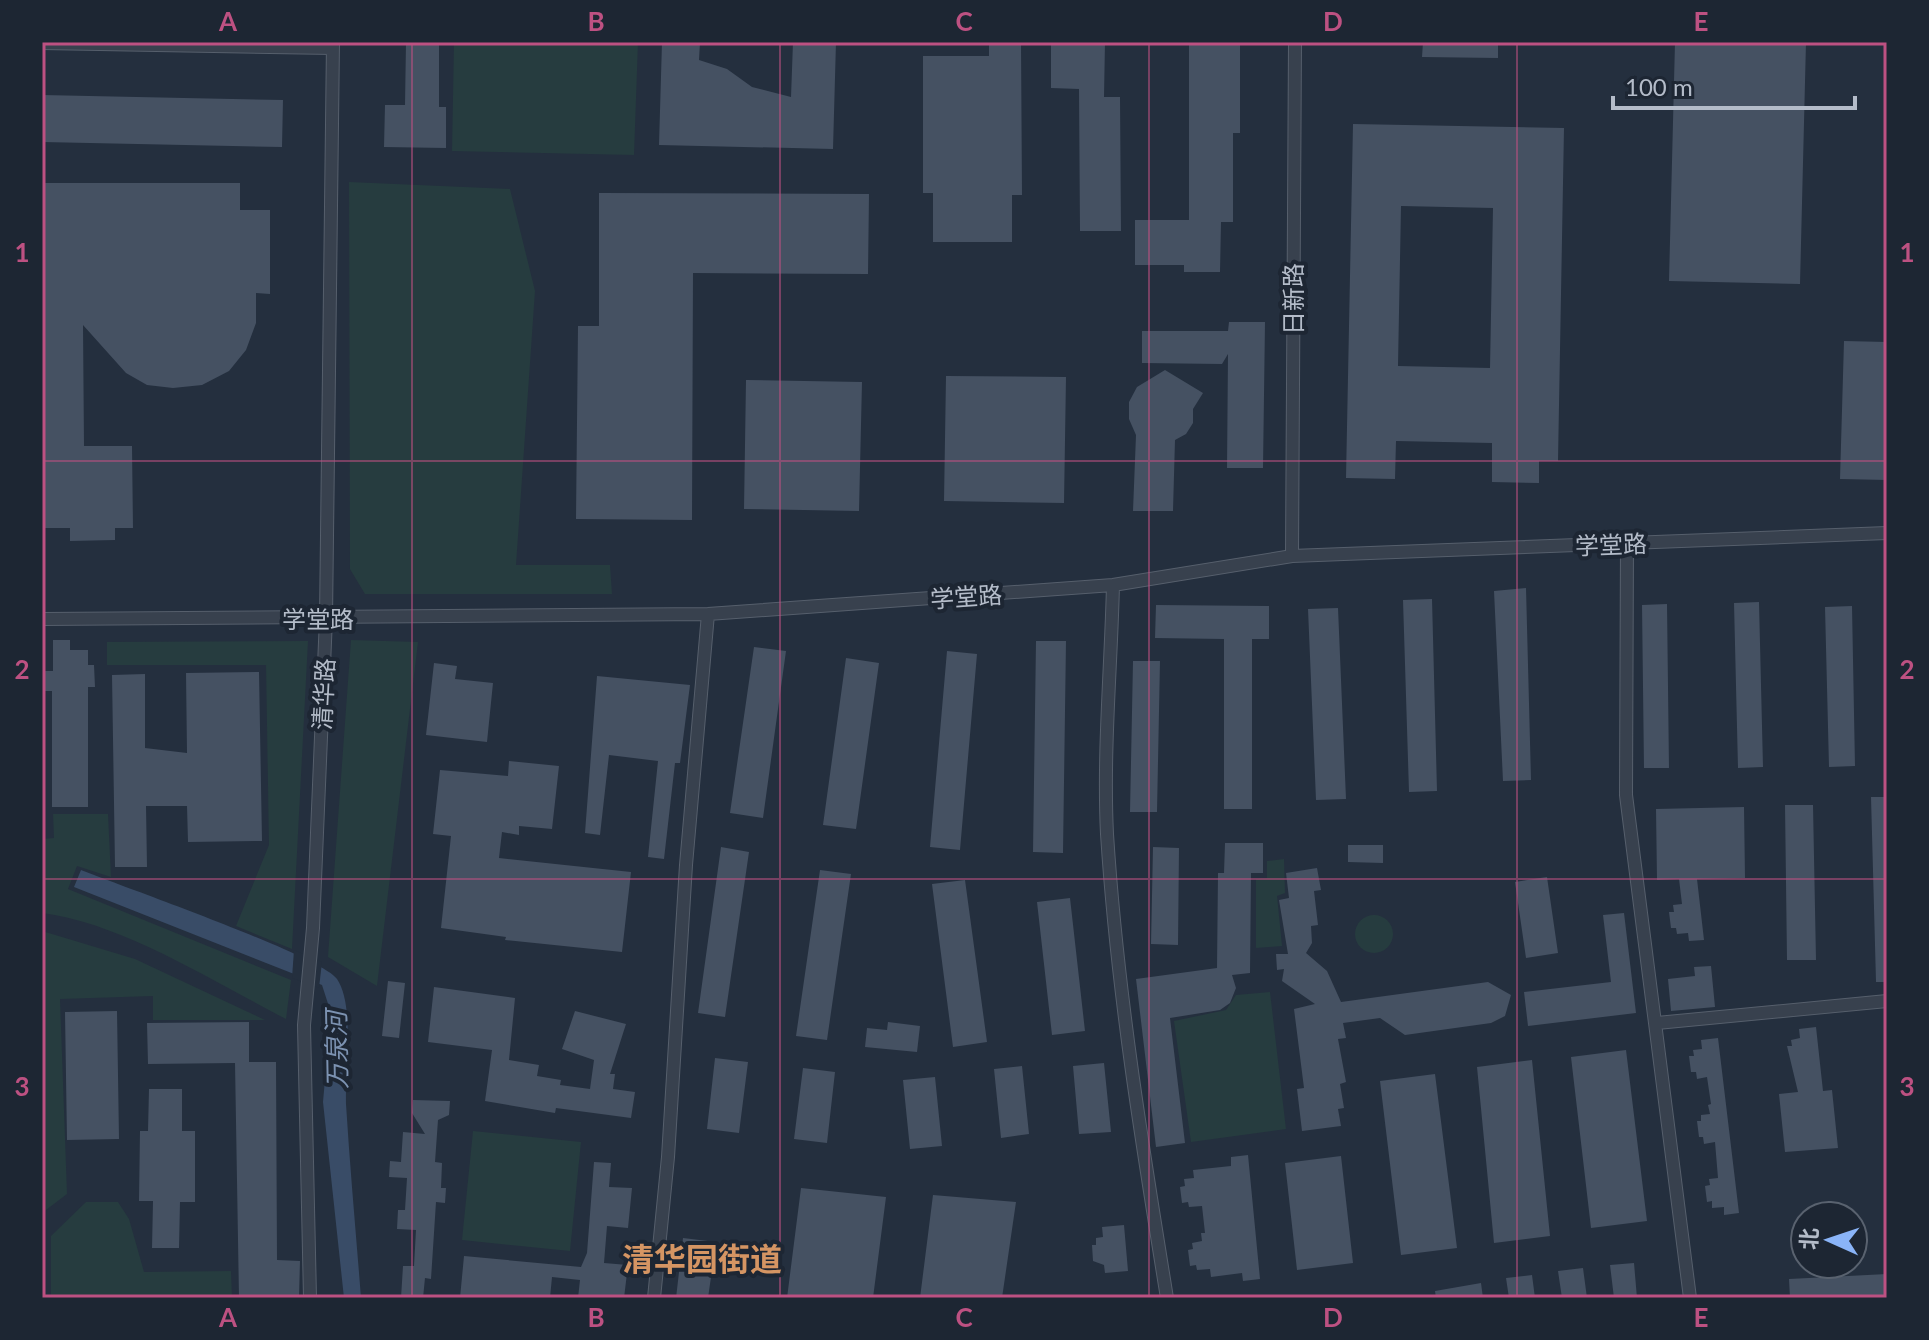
<svg xmlns="http://www.w3.org/2000/svg" width="1929" height="1340" viewBox="0 0 1929 1340" font-family="Lato,'Noto Sans SC',sans-serif">
  <rect width="100%" height="100%" fill="#242f3e"/>
  <!-- green -->
  <path fill="#263c3f" d="M454,42h184l-4,113 -182,-4z
    M349,182l161,7 25,102 -19,274h94l2,29h-247l-15,-25z
    M351,640l67,2 -41,344 -49,-29z
    M308,641l-16,308 -56,-23 33,-81 -3,-180h-159v-23z
    M53,814h55l3,63 -34,-11 -9,23 223,91 -5,39c-70,-36 -166,-97 -244,-106v-74l12,-1z
    M1284,859l1,34 -8,3 5,50 -26,2v-69l11,-1v-17z
    M1355 934a19 19 0 1 1 38 0a19 19 0 1 1-38 0Z
    M42,931l93,28 130,61h-112v-24l-93,3 7,195 -25,19z
    M1270,992l16,137 -95,13 -17,-121 52,-11 10,-15z
    M473,1131l108,11 -11,109 -108,-11z
    M86,1202h32l11,17 15,53 87,-1 1,27h-181v-62z"/>
  <!-- water -->
  <path fill="#394c67" d="M81,870c40,16 240,86 256,109 18,26 8,93 9,125 4,65 10,129 15,194h-17l-21,-196 8,-89 -9,-28 -248,-98z"/>
  <!-- pier -->
  <path fill="#242f3e" d="M294,950l28,12 -3,26 -27,-10z"/>
  <!-- building -->
  <path fill="#455162" fill-rule="evenodd" d="M406,42h33v65h7v41l-62,-1 1,-42h20z
    M662,42h38l-1,18 28,9 25,18 39,10 2,-55h43l-3,107 -174,-4z
    M989,42h32l1,153h-10v47h-79v-49h-10v-137h66z
    M1051,42h54l-1,55h16l1,134h-41l-1,-142 -28,-1z
    M1189,42h51v91h-7v89h-12l-1,50h-36v-7h-49v-45h54z
    M1423,42h75v16l-76,-1z
    M1675,42h131l-6,242 -131,-3z
    M42,95l241,5 -1,47 -240,-5z
    M1353,124l211,4 -6,333h-19v22l-47,-1v-39l-96,-2 -1,38 -49,-1zM1401,206l92,2 -3,160 -92,-2z
    M42,183h198v27h30v84l-14,-1v30l-10,27 -17,21 -27,14 -29,3 -26,-3 -21,-12 -43,-48 1,121h48l1,82h-18v12l-45,1v-13h-26z
    M599,193l270,1 -1,80 -175,-1 -1,247 -116,-1 2,-193h21z
    M1229,322h36l-2,146h-36l1,-114 -6,10 -80,-1v-32h86z
    M1844,341l43,1v138l-47,-1z
    M1165,370l38,23 -10,16v14l-7,11 -11,6 -2,71h-40l3,-76 -7,-16v-17l8,-15z
    M946,376l120,1 -2,126 -120,-2z
    M746,380l116,2 -3,129 -115,-2z
    M1526,588l5,192 -28,1 -9,-190z
    M1432,599l5,192 -28,1 -6,-192z
    M1759,602l4,165 -25,1 -4,-165z
    M1667,604l2,164h-25l-2,-163z
    M1156,605l113,1v33h-17v170h-28v-170l-69,-1z
    M1852,606l3,160 -26,1 -4,-160z
    M1338,608l8,191 -30,1 -8,-191z
    M53,640h17v10h18v15h6l1,22h-7v120h-36v-116h-10v-20h11z
    M1036,641h30l-3,212 -30,-1z
    M754,647l32,4 -23,167 -33,-5z
    M947,651l30,3 -17,196 -30,-3z
    M846,658l33,5 -23,166 -33,-4z
    M1133,661h27l-3,151h-27z
    M434,663l23,3 -2,13 38,4 -6,59 -61,-7z
    M259,672l3,169 -74,1 -1,-36h-41l1,61h-32l-3,-192 33,-1v74l42,5 -1,-80z
    M597,676l93,9 -10,78h-5l-11,96 -16,-2 10,-96 -49,-6 -9,80 -15,-2z
    M509,761l50,5 -7,63 -33,-3v9l-17,-3 -3,26 132,14 -9,80 -117,-12 1,-3 -65,-9 10,-92 -18,-2 7,-64 68,6z
    M1871,797h16v185h-11z
    M1785,805h28l3,155h-29z
    M1744,807l1,71 -48,1 7,61 -15,1 -1,-8 -11,1 -1,-6h-5l-2,-16h5l-1,-7 9,-1 -3,-25 -22,1 -1,-71z
    M1225,843h38v30h-12l-1,100 -18,2 4,13 -6,15 -10,7 -50,8 15,125 -29,4 -20,-168 81,-11 1,-95h6z
    M1348,845h35v18l-35,-1z
    M721,847l28,5 -24,165 -27,-4z
    M1153,847l26,1 -1,97 -27,-1z
    M1317,868l4,22 -7,1 4,34 -7,1 1,17 -6,10 21,18 14,31 147,-20 23,13 -6,21 -14,7 -86,12 -25,-17 -37,5 3,15 -8,1 8,43 -6,2 4,24 -6,1 3,17 -39,5 -5,-42 7,-1 -10,-79 21,-5 -33,-23 2,-12 -7,1 -1,-16h12l-9,-54 10,-2 -3,-25z
    M820,870l31,4 -24,166 -31,-4z
    M1547,877l11,76 -32,5 -11,-76z
    M965,880l22,162 -34,5 -21,-163z
    M1070,898l15,133 -33,4 -15,-133z
    M1624,913l12,100 -108,13 -4,-34 87,-10 -8,-67z
    M1711,966l4,41 -44,4 -3,-32 27,-3 -1,-9z
    M388,981l17,2 -6,55 -17,-2z
    M434,987l81,11 -6,62 30,5 -2,11 24,4 -1,5 30,4 4,-29 -32,-11 13,-38 51,13 -16,50h5l-2,15 22,3 -4,26 -75,-10 -1,5 -70,-12 7,-51 -64,-8z
    M117,1011l2,128 -52,1 -2,-128z
    M249,1022v40h27l1,198 23,1 -1,37h-60l-4,-235 -87,1 -1,-41z
    M888,1022l32,4 -3,26 -52,-5 2,-19 20,2z
    M1816,1027l7,64 9,-1 6,58 -53,4 -6,-58 19,-2 -11,-46h5l-1,-6 9,-2 -1,-9z
    M1718,1038l21,175 -15,2v-8l-12,1v-7l-5,1 -2,-16 5,-1 -1,-6 9,-1 -3,-36 -11,2 -1,-7h-4l-2,-16h4v-6l9,-1 -2,-9 3,-1 -4,-27 -10,2 -1,-7h-5l-2,-16h5l-1,-6 9,-1 -1,-9z
    M1626,1050l21,171 -56,7 -20,-171z
    M715,1058l33,4 -9,71 -32,-4z
    M1532,1060l18,176 -56,7 -17,-176z
    M1104,1063l7,69 -32,2 -6,-68z
    M1022,1066l7,68 -28,4 -7,-69z
    M803,1068l32,4 -8,71 -33,-4z
    M1435,1074l22,174 -56,7 -21,-174z
    M935,1077l7,69 -32,3 -7,-69z
    M149,1089h33v42h13v71h-15l-1,46h-27l1,-47h-14l1,-70h8z
    M413,1100l37,1 -1,14 -11,5 -3,42 7,1 -1,25h5l-1,15 -9,-1 -5,77 -6,-1 -2,20h-22l2,-32h11l2,-36 -19,-1 1,-19h7l2,-32 -18,-1 1,-16 11,1 2,-30 22,2 -13,-21z
    M1248,1155l12,124 -17,2 -1,-8 -31,4 -1,-8 -13,1 -1,-5 -6,1 -2,-16 5,-1 -1,-6 10,-2 -1,-8h4l-3,-27 -13,1 -1,-5 -6,1 -2,-16 5,-1 -1,-7 10,-1 -1,-8 38,-4v-9z
    M1341,1156l12,107 -56,7 -12,-107z
    M594,1162l17,1 -2,24 23,1 -4,40 -21,-2 -3,37 24,2 -4,33h-46l2,-18 -28,-3 -2,21h-90l4,-42 117,11 6,-14z
    M801,1188l85,9 -13,101h-86z
    M933,1195l83,7 -14,96h-82z
    M1124,1225l4,46 -23,2 -1,-8 -11,-4 -1,-16h4v-7l7,-1 -1,-10z
    M683,1238l33,4 -8,56h-32z
    M1634,1263l3,35h-23l-4,-33z
    M1583,1268l4,30h-25l-4,-27z
    M1887,1274v24h-97l-1,-19z
    M1532,1275l3,23h-26l-3,-20z
    M1481,1283l2,15h-47l-1,-7z"/>
  <g fill="none" stroke-linecap="round" stroke-linejoin="round">
    <!-- minor casing -->
    <g stroke="#565f6c" stroke-width="14">
      <path id="minor" d="M42,43l291,5
        M1627,543l-1,252 64,503
        M1292,556l3,-514
        M1113,585c-2,83 -10,167 -6,249 10,156 35,310 60,464
        M42,619l666,-5 405,-29 179,-29 595,-23
        M1657,1023l230,-22
        M310,1298l-6,-273 9,-97 13,-310 7,-576
        M654,1298l14,-141 18,-292 22,-251"/>
    </g>
    <!-- minor -->
    <use href="#minor" stroke="#38414e" stroke-width="12"/>
  </g>
  <!-- grid -->
  <path fill="none" stroke="#bd5182" stroke-width="2" stroke-opacity="0.55" d="M412,42v1256M780,42v1256M1149,42v1256M1517,42v1256M42,461h1845M42,879h1845"/>
  <g text-anchor="middle" dominant-baseline="central" stroke-width="8" stroke-linejoin="round" paint-order="stroke">
    <!-- street labels -->
    <g font-size="24" fill="#b4bcc9" stroke="#1d2633">
      <text transform="translate(1292 299) rotate(-90)">日新路</text>
      <text transform="translate(1611 544) rotate(-2)">学堂路</text>
      <text transform="translate(966 596) rotate(-4)">学堂路</text>
      <text x="318" y="618">学堂路</text>
      <text transform="translate(323 694) rotate(-87)">清华路</text>
    </g>
    <!-- water labels -->
    <g font-size="26" font-style="italic" fill="#7c92b1" stroke="#1d2633">
      <text transform="translate(336 1050) rotate(-91)">万泉河</text>
    </g>
    <!-- district labels -->
    <g font-size="32" font-weight="bold" fill="#d59563" stroke="#1d2633">
      <text x="702" y="1258">清华园街道</text>
    </g>
  </g>
  <!-- border -->
  <rect width="1929" height="1340" fill="none" stroke="#1d2633" stroke-width="88"/>
  <!-- north arrow -->
  <g transform="translate(1829 1240) rotate(273)"><circle r="38" fill="#1d2633" stroke="#59626f" stroke-width="2"/>
  <path d="M0-6L14 30L0 20L-14 30Z" fill="#8ab4f8"/>
  <text y="-12" font-size="22" font-weight="bold" text-anchor="middle" fill="#b4bcc9">北</text>
  </g>
  <!-- scale -->
  <path d="M1613 96v12h242v-12" fill="none" stroke="#b4bcc9" stroke-width="4"/>
  <text x="1625" y="96" font-size="24" fill="#b4bcc9" stroke="#1d2633" stroke-width="6" paint-order="stroke">100 m</text>
  <rect x="44" y="44" width="1841" height="1252" fill="none" stroke="#bd5182" stroke-width="3"/>
  <g font-size="26" text-anchor="middle" font-weight="bold" fill="#bd5182">
    <text x="228" y="31">A</text>
    <text x="596" y="31">B</text>
    <text x="964" y="31">C</text>
    <text x="1333" y="31">D</text>
    <text x="1701" y="31">E</text>
    <text x="22" y="262">1</text>
    <text x="1907" y="262">1</text>
    <text x="22" y="679">2</text>
    <text x="1907" y="679">2</text>
    <text x="22" y="1096">3</text>
    <text x="1907" y="1096">3</text>
    <text x="228" y="1327">A</text>
    <text x="596" y="1327">B</text>
    <text x="964" y="1327">C</text>
    <text x="1333" y="1327">D</text>
    <text x="1701" y="1327">E</text>
  </g>
</svg>
